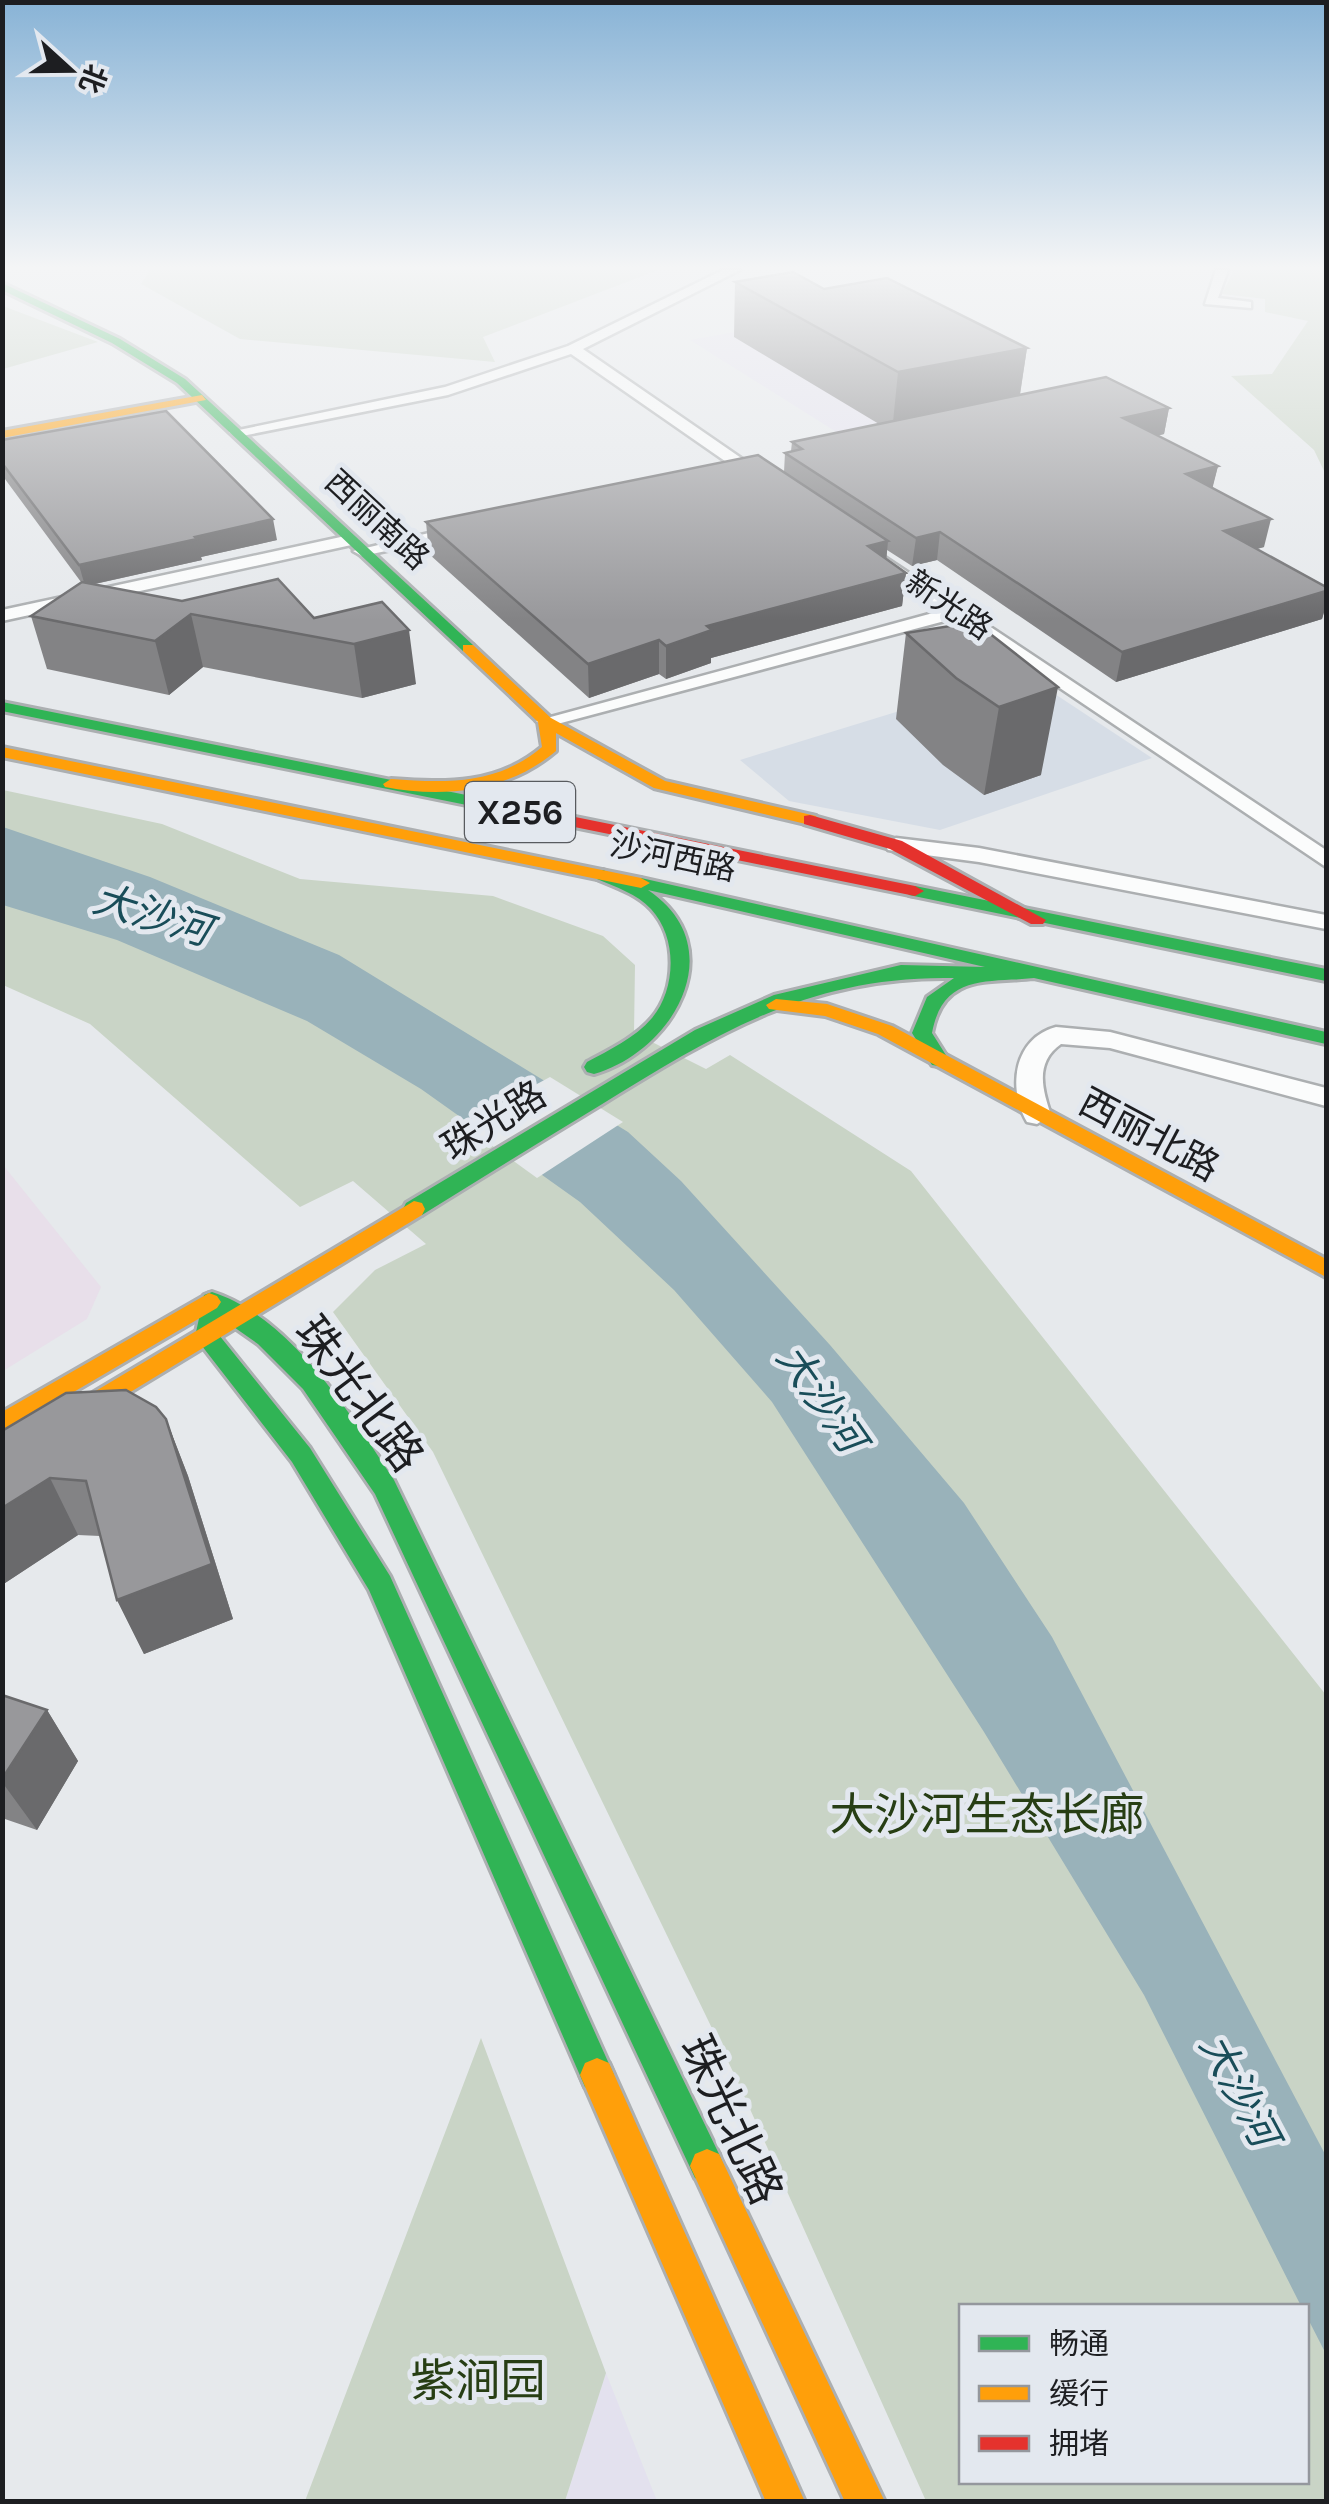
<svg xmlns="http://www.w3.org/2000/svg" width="1329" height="2504" viewBox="0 0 1329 2504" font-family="Karla,'Noto Sans SC',sans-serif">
  <rect width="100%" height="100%" fill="#e6e9ec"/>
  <!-- built -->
  <path fill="#d6dde6" d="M1023,673l129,85 -212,72 -151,-29 -49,-41z"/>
  <!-- industrial -->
  <path fill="#e3e1ee" d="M796,321l233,85 -175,37 -164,-103z
    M606,2373l51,128h-92z"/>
  <!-- education -->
  <path fill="#e8dfea" d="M3,1165l98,122 -14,32 -84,52z"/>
  <!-- green -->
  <path fill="#c9d4c6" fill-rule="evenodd" d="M150,270h508l-175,67 12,25 -255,-23 -99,-55z
    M1234,270h92v205l-12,-25 -83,-74 41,-2 36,-53 -43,-9v-13l-43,-5z
    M2,306h1l95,36 -95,27z
    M3,790l159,34 138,55 193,17 110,40 32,29 -1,68 72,36 24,-14 181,116 415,524v806h-400l-189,-421 -304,-628 -100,-140 42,-42 51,-26 -73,-63 -53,26 -210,-183 -87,-39zM962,2306h344v176h-344z
    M481,2038l125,335 -41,128h-260z"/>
  <!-- water -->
  <path fill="#99b2ba" d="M3,827l147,50 189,78 289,177 53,49 149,164 134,158 88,134 274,519v198l-19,-37 -1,-11h-5l-157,-311 -160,-263 -212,-330 -98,-112 -94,-88 -159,-113 -114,-68 -190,-81 -114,-35z"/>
  <!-- pier -->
  <path fill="#e6e9ec" d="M550,1077l73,45 -86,56 -75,-54z"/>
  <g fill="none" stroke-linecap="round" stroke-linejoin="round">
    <!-- street casing -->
    <g stroke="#acafb1" stroke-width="5">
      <path id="street" d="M723,270h17l-157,79 187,129v6h-12l-187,-130 -123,41 -211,42 -8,-5 216,-45 123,-41z
        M1216,270h12l-10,28 33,4v6l-46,-4z
        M467,524l9,5 -3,4 -111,23 -9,-5z
        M350,535l9,5 -3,4 -354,77v-11z
        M873,549l453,301v17l-370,-249 -410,109 -10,-6 408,-111 -77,-52 -3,-4z
        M896,838l83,10 347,67v14l-347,-67 -91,-12 -3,-5z
        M1056,1027l54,5 216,56v18l-216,-58 -49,-4c-26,18 -19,45 -10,71l-14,9 -10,-2c-20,-34 -13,-84 29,-95z"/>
    </g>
    <!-- fast casing -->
    <g stroke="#acafb1" stroke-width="6">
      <path id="fast" d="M2,283l118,56 65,40 288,266v6h-10l-286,-268 -65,-40 -110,-53z
        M2,702l509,102 8,5 -8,5 -509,-103z
        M603,870l30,12 8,-4 685,154v12l-292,-66c-46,5 -91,-5 -102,55l17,27 -10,6 -7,-1 -20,-32 15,-36 27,-19c-144,-3 -238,56 -355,128 -59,36 -118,72 -177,109h-16l-3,-6 3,-6 289,-173 79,-35 127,-30 84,2 -337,-77c85,57 26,161 -54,184l-7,-2 -3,-5 3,-5c22,-12 48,-24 65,-44 24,-29 26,-80 -1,-109 -14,-15 -35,-22 -54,-30v-8z
        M915,886l411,83v12l-417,-86 -3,-4z
        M212,1292c79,25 139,123 182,188l325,674 5,12 -5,12 -12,5 -12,-5 -320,-684 -72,-105 -45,-45 -37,-26 -2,17 91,113 80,128 224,499 -5,12 -12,5 -12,-5 -216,-497 -77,-128 -97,-125 9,-42z"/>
    </g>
    <!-- slow casing -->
    <g stroke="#acafb1" stroke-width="6">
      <path id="slow" d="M202,395l4,5 -204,38v-7z
        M463,645h10l78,73 114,63 151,35 2,4 -8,5 -156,-37 -98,-55v18c-47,40 -111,48 -171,36l-2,-3 8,-5c56,4 106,6 151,-32l-4,-25 -75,-71z
        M2,747l639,131 9,5 -9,5 -639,-131z
        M776,999l51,5 65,22 434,233v18l-448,-243 -53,-18 -56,-7 -3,-4z
        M414,1201l8,2 3,6 -3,6 -420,255v-23z
        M209,1293l8,3 4,6 -4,6 -215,126v-22z
        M597,2058l12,5 196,439h-39l-186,-427 5,-12z
        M707,2149l12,5 166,348h-40l-155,-336 5,-12z"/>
    </g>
    <!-- jam casing -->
    <g stroke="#acafb1" stroke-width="6">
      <path id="jam" d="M511,804l404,82 9,5 -9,5 -410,-83v-8z
        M810,815l92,26 144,79 -3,4h-12l-141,-75 -86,-25v-8z"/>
    </g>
    <!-- street -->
    <use href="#street" fill="#fbfcfc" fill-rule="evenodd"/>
    <!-- fast -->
    <use href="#fast" fill="#30b455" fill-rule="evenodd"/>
    <!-- slow -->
    <use href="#slow" fill="#ff9f0a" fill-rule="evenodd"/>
    <!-- jam -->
    <use href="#jam" fill="#e5322d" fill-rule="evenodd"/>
  </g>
  <!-- wall -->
  <path fill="#838385" d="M735,282l89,7 203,59 -7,47 149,13 -5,26 -7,2 61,30 -6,22 52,59 -7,2 69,38v18l-4,14 -206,63 -179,-122 -25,6 -25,-16 -1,9 20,14 -4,33 -191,52v5l-45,16 -7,-5 -70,24 -160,-144 -3,-32 358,-50 1,-19 6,-2 1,-9 87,-18 -145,-87z
    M2,440l275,100 -76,17 1,3 -107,24 87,17 132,17 102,66 -54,14 -159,-31 -34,28 -122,-26 -16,-53 50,-34 -79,-107z
    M975,622l66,153 -57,20 -41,-30 -47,-46 10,-86z
    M166,1419l22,57 45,143 -89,35 -27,-54 -17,-64 -22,-1 -76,50v-154z
    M2,1695l45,15 31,51 -41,69 -35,-12z"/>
  <!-- shaded-wall -->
  <path fill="#6a6a6c" d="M1027,348l-9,58 -126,26 6,-60z
    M1169,408l-5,26 -47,11 6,-27z
    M1218,466l-7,28 -25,-20z
    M273,519l4,21 -76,17 1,3 -117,26 -6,-21 116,-28z
    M1271,519l-7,28 -48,12 8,-28z
    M940,532l-3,28 -25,6 4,-28z
    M888,541l-3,32 -17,-27z
    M906,573l-4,33 -191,52v5l-45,16v-33l41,-20z
    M1326,591v14l-4,14 -206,63 6,-30z
    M191,614l12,53 -34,28 -14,-54z
    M409,630l7,54 -54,14 -8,-54z
    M659,640v34l-70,24 -1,-34z
    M1058,687l-17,88 -57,20 15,-88z
    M166,1419l22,57 45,143 -89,35 -27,-54z
    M50,1478l28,57 -76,50v-77z
    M47,1710l31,51 -41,69 -35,-48v-3z"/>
  <!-- building -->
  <path fill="#98989b" stroke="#6a6a6c" stroke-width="2.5" d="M793,272l31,17 63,-11 140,70 -129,24 -163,-90z
    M1106,377l63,31 -46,10 95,48 -32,8 85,45 -47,12 102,56v4l-204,61 -182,-120 -24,6 -131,-85 17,-4 -10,-7z
    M166,411l107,108 -78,18 2,2 -118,26 -77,-102v-23z
    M758,455l130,86 -20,5 38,27 -199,53 5,4 -46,16 -7,-6 -71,24 -162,-142z
    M278,579l36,39 68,-16 27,28 -55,14 -163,-30 -36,27 -124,-25 51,-34 100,19z
    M975,622l83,65 -59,20 -43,-29 -50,-45z
    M126,1390l30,17 10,12 46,145 -95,36 -31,-119 -36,-3 -48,30v-77l64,-38z
    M2,1695l45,15 -45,69z"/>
  <!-- sky -->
  <linearGradient id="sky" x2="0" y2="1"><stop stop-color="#88b3d6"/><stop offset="0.43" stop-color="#f4f5f6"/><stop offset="1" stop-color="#f4f5f6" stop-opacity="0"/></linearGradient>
  <rect width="1329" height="621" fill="url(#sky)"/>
  <g text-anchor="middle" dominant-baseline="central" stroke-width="10" stroke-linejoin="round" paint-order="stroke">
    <!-- far-street labels -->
    <g font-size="32" fill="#1d1e21" stroke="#e3e8ef">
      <text transform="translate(377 520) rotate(43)">西丽南路</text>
      <text transform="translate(949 605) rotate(34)">新光路</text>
      <text transform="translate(673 857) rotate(12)">沙河西路</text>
    </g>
    <!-- shield labels -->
    <rect fill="#e3e8ef" stroke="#585b5f" stroke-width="2.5" x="465" y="782" width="110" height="60" rx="8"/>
    <g font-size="35" font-weight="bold" fill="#1d1e21">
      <text x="520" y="812">X256</text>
    </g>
    <!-- street labels -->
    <g font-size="38" fill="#1d1e21" stroke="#e3e8ef">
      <text transform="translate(494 1121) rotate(-32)">珠光路</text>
      <text transform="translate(1149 1135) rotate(28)">西丽北路</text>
    </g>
    <!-- water labels -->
    <g font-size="40" font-style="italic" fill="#194d59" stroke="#e3e8ef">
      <text transform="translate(152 915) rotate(17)">大沙河</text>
      <text transform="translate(821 1398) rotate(55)">大沙河</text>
      <text transform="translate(1239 2090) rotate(62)">大沙河</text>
    </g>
    <!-- near-street labels -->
    <g font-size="45" fill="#1d1e21" stroke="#e3e8ef">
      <text transform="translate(359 1394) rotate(53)">珠光北路</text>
      <text transform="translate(731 2120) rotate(65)">珠光北路</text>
    </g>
    <!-- near-park labels -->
    <g font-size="45" fill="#273e14" stroke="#e3e8ef">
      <text x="987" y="1815">大沙河生态长廊</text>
      <text x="478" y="2381">紫涧园</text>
    </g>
  </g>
  <!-- border -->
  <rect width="1329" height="2504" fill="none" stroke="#1d1e21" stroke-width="10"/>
  <!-- legend -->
  <rect x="959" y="2304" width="350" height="180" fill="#e3e8ef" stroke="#94979d" stroke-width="2.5"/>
  <rect x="979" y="2336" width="50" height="15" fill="#30b455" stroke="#94979d" stroke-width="2.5"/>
  <text x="1049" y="2354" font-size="30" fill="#1d1e21">畅通</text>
  <rect x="979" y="2386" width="50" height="15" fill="#ff9f0a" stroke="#94979d" stroke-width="2.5"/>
  <text x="1049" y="2404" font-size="30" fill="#1d1e21">缓行</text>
  <rect x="979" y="2436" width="50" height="15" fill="#e5322d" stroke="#94979d" stroke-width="2.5"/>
  <text x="1049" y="2454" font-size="30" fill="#1d1e21">拥堵</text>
  <!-- north arrow -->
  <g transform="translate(70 70) rotate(111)" stroke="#e3e8ef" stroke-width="8" paint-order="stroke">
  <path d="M0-8L18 38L0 25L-18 38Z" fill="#1d1e21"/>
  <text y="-15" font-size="28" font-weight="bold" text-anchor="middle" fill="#1d1e21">北</text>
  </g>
</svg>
